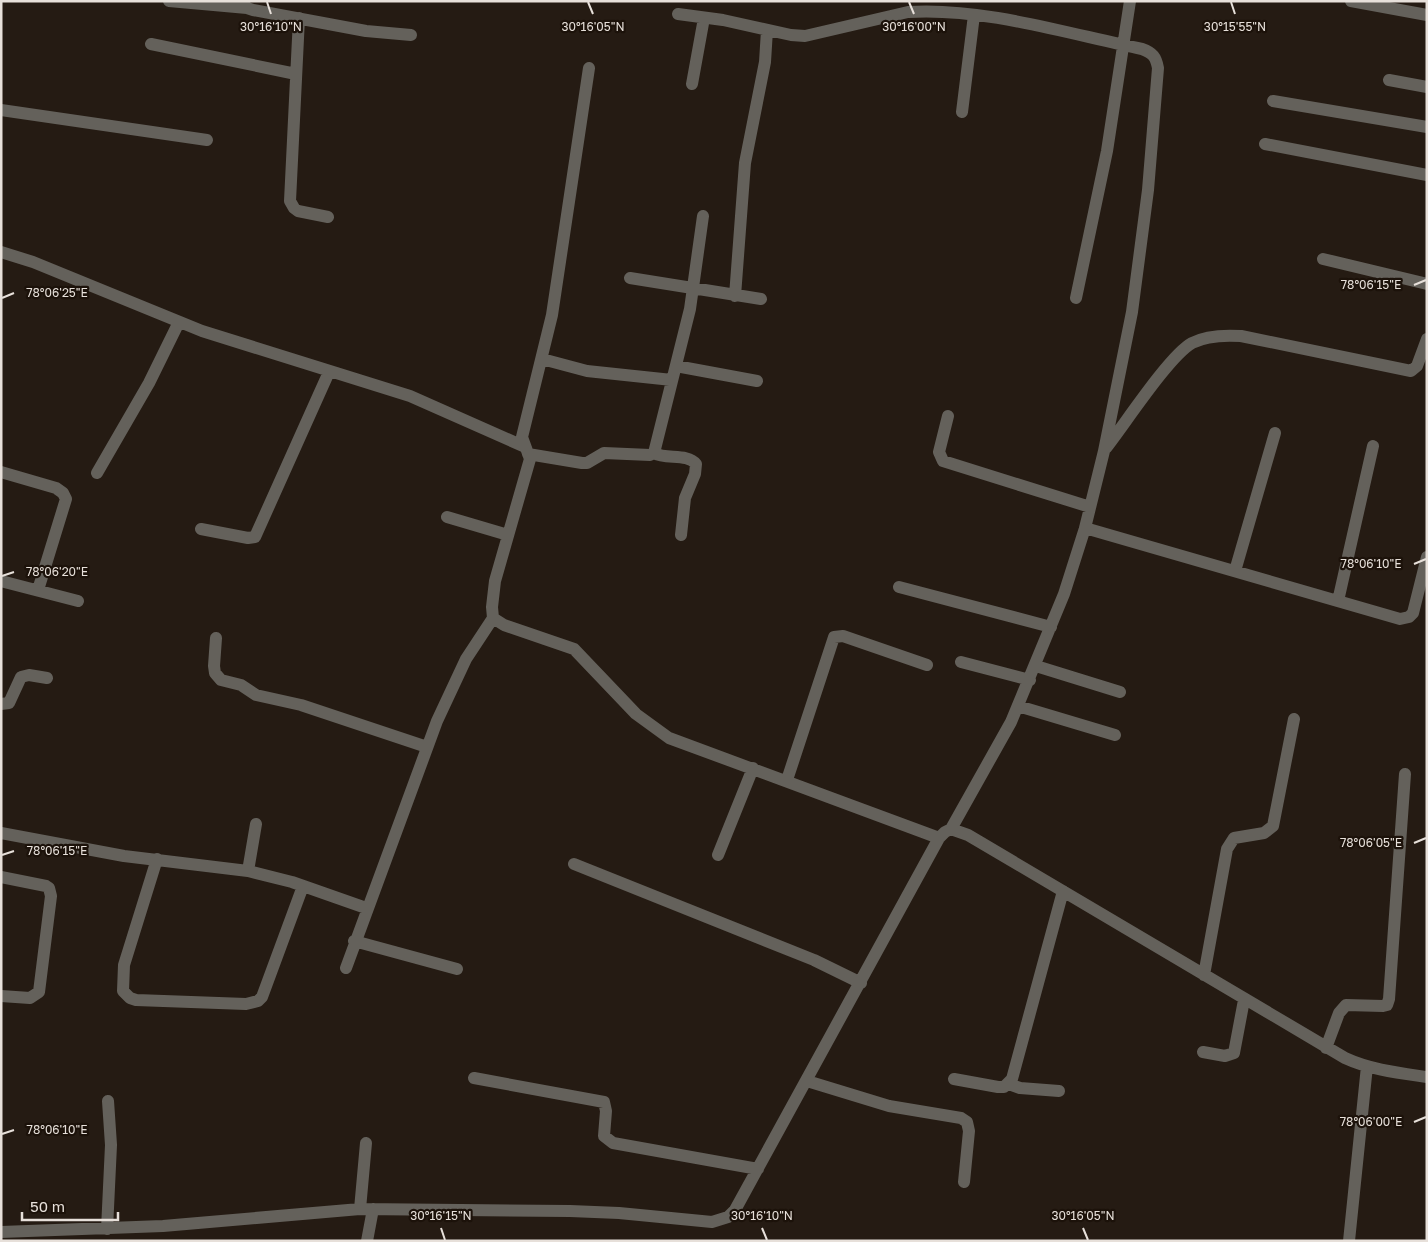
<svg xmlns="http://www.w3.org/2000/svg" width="1428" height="1242" viewBox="0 0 1428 1242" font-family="'Golos Text',sans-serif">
  <rect width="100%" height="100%" fill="#251b13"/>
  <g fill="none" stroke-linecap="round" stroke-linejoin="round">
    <!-- minor -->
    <path stroke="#64615b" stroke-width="12" d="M169,1l78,7
      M242,1l5,7 6,2 113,21 45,4
      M1351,1l76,14
      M678,14l45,6 68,15 14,1 103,-24c74,-5 161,22 234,37 11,4 14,8 16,19l-10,122 -16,122 -28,139 -19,77 -21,66 -53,128 -60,107
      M299,18l-9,183 4,7 4,3 30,6
      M151,44l145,30
      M589,68l-37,247 -30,122 8,22 -35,122 -3,26 1,11 11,7 70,24 62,65 33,24 270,100
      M1389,80l38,7
      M692,84l12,-66
      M1273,101l154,26
      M1,110l206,30
      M962,112l12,-97
      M1265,144l162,31
      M1,252l32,10 169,69 208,65 113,50
      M1323,259l104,25
      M630,278l131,21
      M735,296l10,-133 20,-101 2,-32
      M1076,298l31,-147 23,-150
      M542,359l45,12 85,9
      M676,366l81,15
      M948,416l-9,36 4,9 147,46
      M1106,448c19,-24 63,-92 86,-105 15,-8 33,-8 49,-7l170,35 6,-5 10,-27
      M654,453c12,7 33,0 42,11l-1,10 -10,24 -4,37
      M528,454l54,9h5l17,-10 46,2 4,-2 36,-144 13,-93
      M1,472l55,16 7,5 3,6 -28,91
      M97,473l52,-90 30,-61
      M447,517l61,18
      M1085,528l315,91 9,-2 4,-4 14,-56
      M201,529l47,9 7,-1 74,-165
      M1235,571l40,-138
      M1,581l77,20
      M899,587l152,40
      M1338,601l35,-155
      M216,638l-2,28 1,7 6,7 20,5 15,10 45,10 126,42
      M961,662l69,18
      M1036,666l84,26
      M1,704l8,-1 12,-26 8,-2 18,3
      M1018,706l97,29
      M787,780l47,-143 9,-1 84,29
      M1,833l123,23 124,15 44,11 74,26
      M718,855l35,-87
      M157,859l-33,106 -1,26 7,7 6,2 110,4 12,-3 4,-4 41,-111
      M574,864l240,96 47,23
      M248,871l8,-47
      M1,877l45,9 3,2 2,8 -12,96 -9,6 -29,-2
      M354,941l103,28
      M346,968l91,-247 29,-62 27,-41
      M1204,975l23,-126 7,-11 30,-5 9,-7 21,-107
      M1326,1048l13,-35 7,-8 37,1 4,-1 2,-6 16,-225
      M1203,1052l22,4 9,-3 10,-53
      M474,1078l130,24 2,9 -2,25 9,7 145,26
      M954,1079l44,8h6l8,-8 51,-188
      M807,1081l82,25 72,12 6,4 2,9 -5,51
      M1009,1084l11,4 39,3
      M360,1209l6,-66
      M107,1229l4,-84 -3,-44
      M1,1232l162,-6 197,-17 210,2 49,2 93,9 16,-5 7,-7 204,-372 6,-6 6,-3 17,6 377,223c26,12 54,15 82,19
      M367,1241l6,-32
      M1349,1241l18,-175"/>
  </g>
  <!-- ticks -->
  <path fill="none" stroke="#e7e0da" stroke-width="2" d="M267,2l4,12M588,2l5,12M909,2l5,12M1231,2l4,12M1414,285l12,-5M2,298l12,-5M1414,564l12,-5M2,576l12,-4M1414,843l12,-5M2,855l12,-4M1414,1122l12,-5M2,1134l12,-4M441,1228l4,12M762,1228l5,12M1083,1228l5,12"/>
  <g font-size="12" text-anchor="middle" fill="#e7e0da" stroke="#1c120a" stroke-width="4.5" stroke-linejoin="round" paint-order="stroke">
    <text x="271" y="31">30°16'10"N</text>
    <text x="593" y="31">30°16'05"N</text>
    <text x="914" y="31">30°16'00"N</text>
    <text x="1235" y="31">30°15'55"N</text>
    <text x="1371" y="289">78°06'15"E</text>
    <text x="57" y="297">78°06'25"E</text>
    <text x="1371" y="568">78°06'10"E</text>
    <text x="57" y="576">78°06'20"E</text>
    <text x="1371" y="847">78°06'05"E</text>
    <text x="57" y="855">78°06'15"E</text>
    <text x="1371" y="1126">78°06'00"E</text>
    <text x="57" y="1134">78°06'10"E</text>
    <text x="441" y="1220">30°16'15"N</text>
    <text x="762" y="1220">30°16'10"N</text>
    <text x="1083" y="1220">30°16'05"N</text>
  </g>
  <!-- border -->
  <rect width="1428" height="1242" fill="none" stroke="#e7e0da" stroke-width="5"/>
  <!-- scale -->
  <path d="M22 1212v8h96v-8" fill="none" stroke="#e7e0da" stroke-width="2.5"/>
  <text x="30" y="1212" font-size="15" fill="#e7e0da" stroke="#1c120a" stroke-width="4" paint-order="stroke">50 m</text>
</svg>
